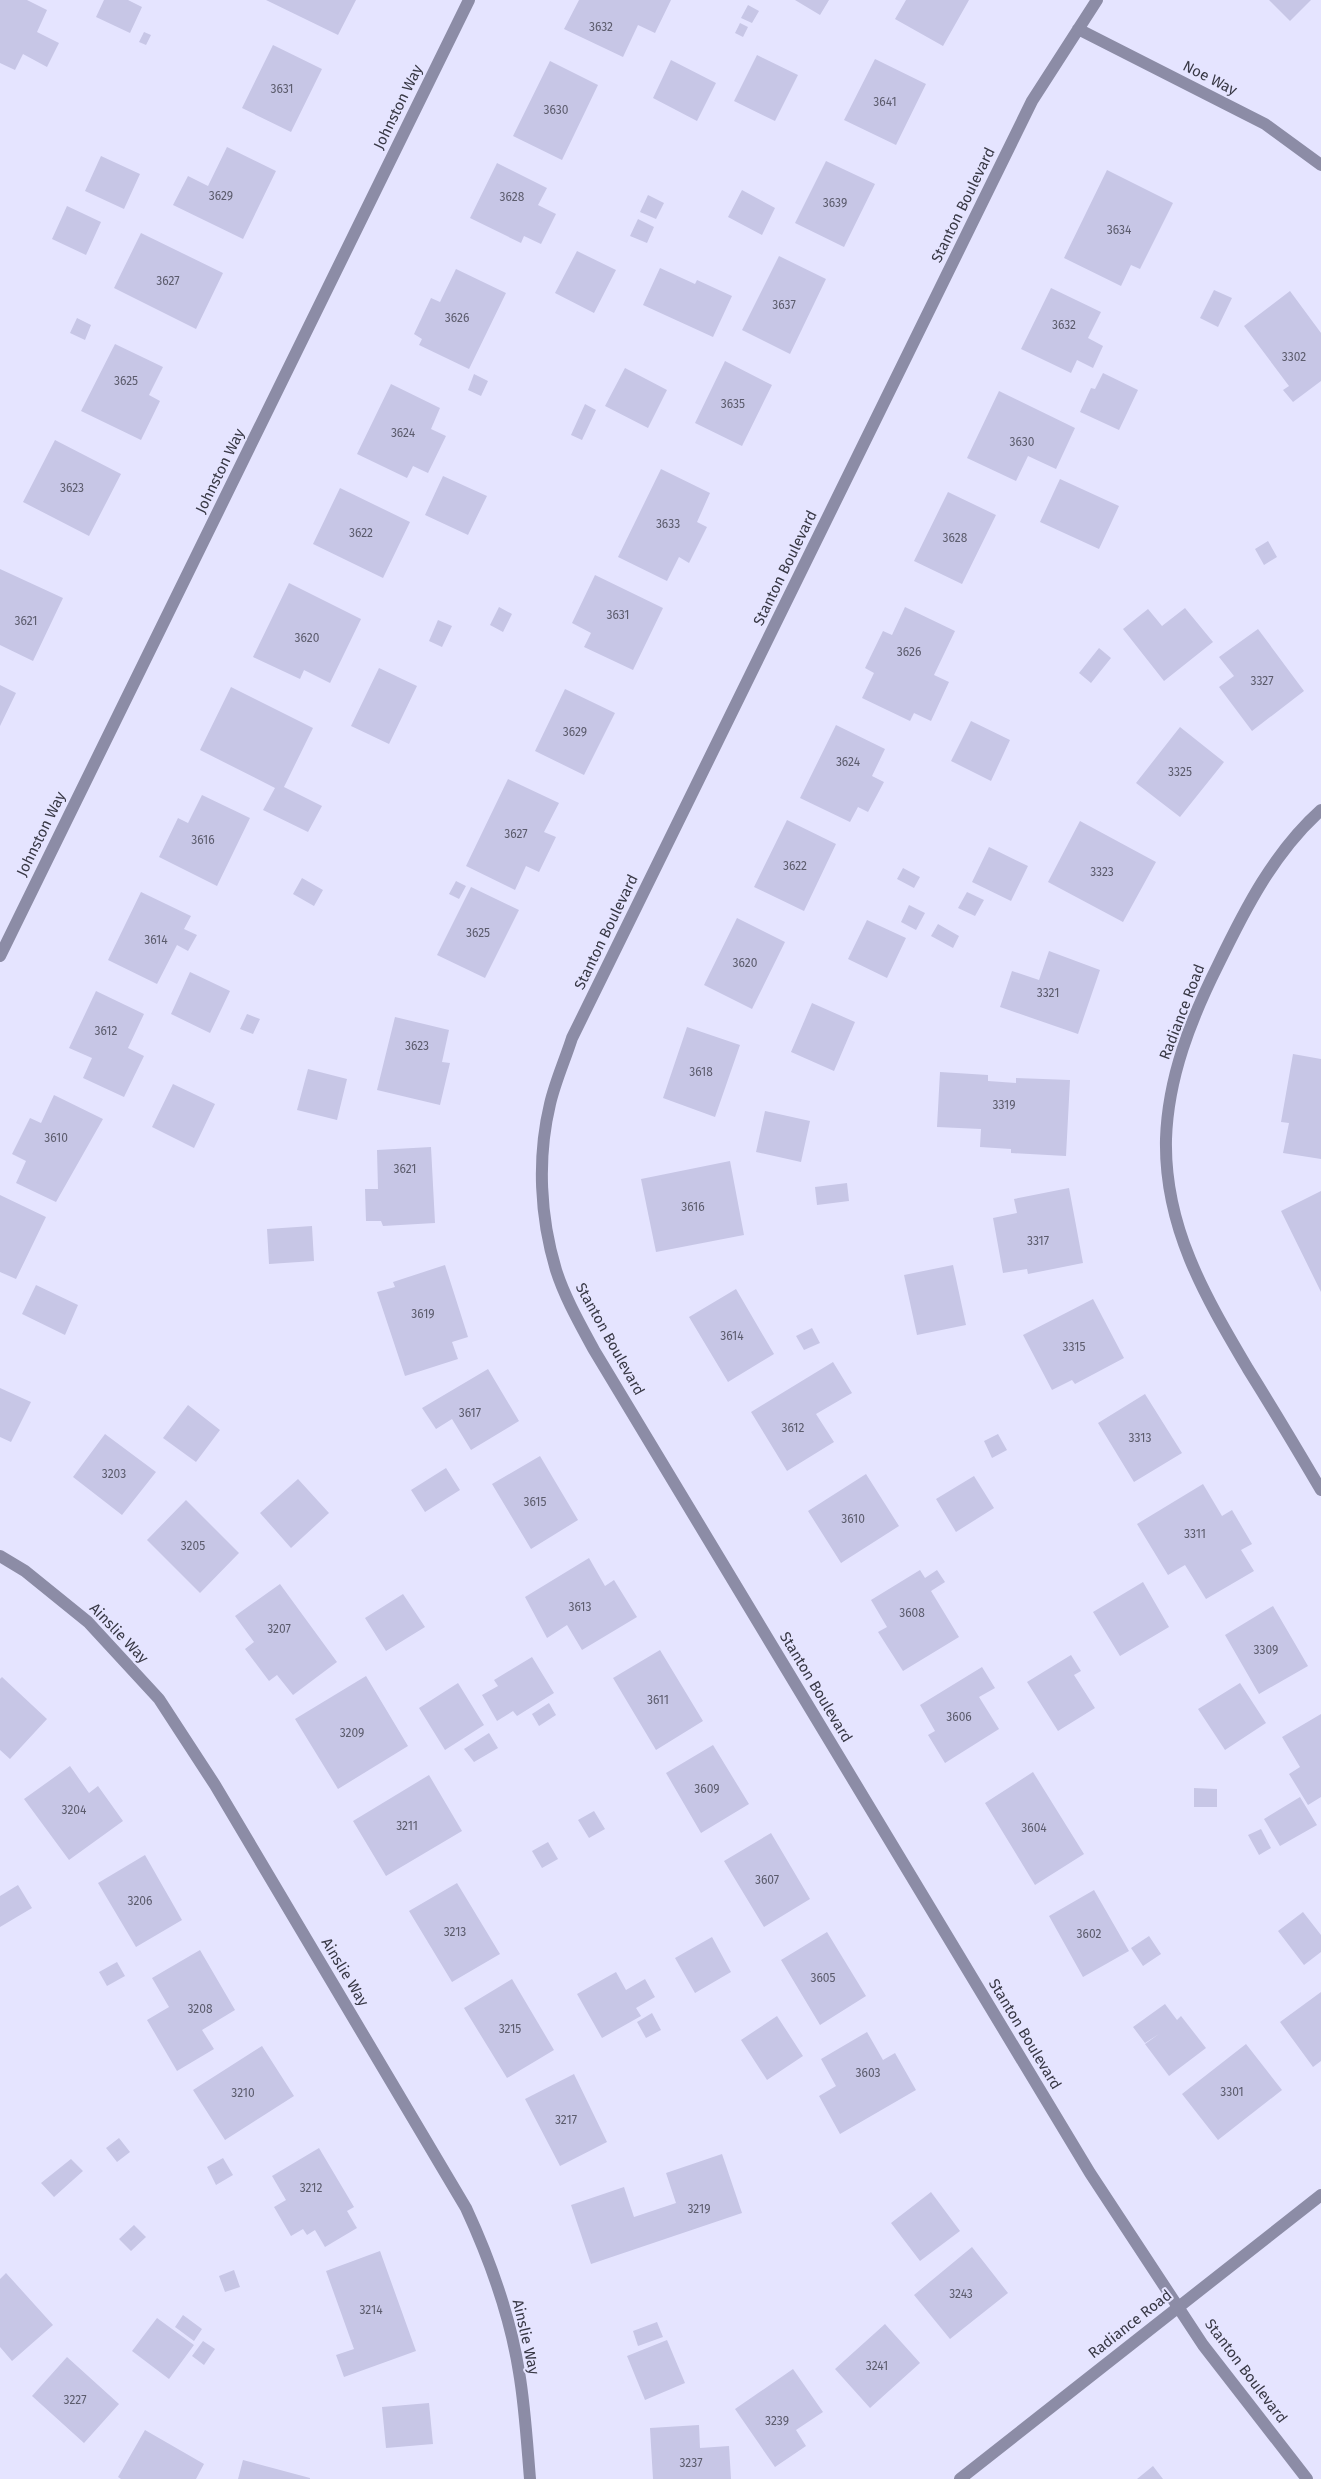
<svg xmlns="http://www.w3.org/2000/svg" width="1321" height="2479" viewBox="0 0 1321 2479" font-family="'Fira Sans',sans-serif">
  <rect width="100%" height="100%" fill="#e5e4ff"/>
  <!-- building -->
  <path fill="#c7c6e6" d="M0,0h27l20,10 -10,22 22,11 -12,24 -24,-13 -8,16 -15,-7z
    M104,0h24l14,7 -12,26 -34,-16z
    M266,0h90l-18,35z
    M579,0h92l-16,33 -17,-8 -15,32 -59,-28z
    M795,0h34l-9,15z
    M906,0h63l-26,46 -48,-27z
    M1269,0h42l-21,21z
    M748,5l11,6 -7,12 -11,-5z
    M740,23l8,4 -5,10 -8,-4z
    M144,32l7,3 -5,10 -7,-3z
    M273,45l49,24 -31,63 -49,-24z
    M757,55l41,20 -23,46 -41,-20z
    M875,59l51,25 -30,61 -52,-25z
    M671,60l45,23 -19,38 -44,-23z
    M550,61l48,24 -36,75 -49,-24z
    M227,147l49,24 -33,68 -70,-34 15,-29 20,10z
    M101,156l39,18 -16,35 -39,-18z
    M826,161l49,23 -31,63 -49,-24z
    M497,163l50,25 -9,17 18,9 -15,30 -17,-8 -3,7 -51,-25z
    M1107,170l66,33 -33,66 -9,-4 -10,21 -57,-28z
    M742,190l33,18 -13,27 -34,-18z
    M648,195l16,8 -8,16 -16,-7z
    M67,206l34,16 -15,33 -34,-16z
    M638,219l16,8 -7,16 -17,-7z
    M141,233l82,40 -27,56 -82,-41z
    M577,251l39,19 -22,43 -39,-20z
    M779,256l47,23 -36,75 -48,-24z
    M660,268l35,16 2,-4 35,16 -19,41 -70,-32z
    M456,269l50,24 -37,76 -50,-24 3,-6 -8,-5 17,-36 9,4z
    M1051,288l50,24 -13,26 15,8 -10,22 -16,-8 -6,13 -50,-24z
    M1214,290l18,8 -14,29 -18,-9z
    M1290,291l31,42v48l-28,21 -10,-12 6,-4 -45,-60z
    M77,318l14,7 -6,15 -15,-7z
    M115,344l48,23 -14,28 11,6 -19,39 -60,-29z
    M725,361l47,24 -30,61 -47,-23z
    M625,368l42,22 -19,38 -43,-22z
    M1103,373l35,17 -19,40 -39,-18 11,-24 4,1z
    M474,374l14,7 -7,15 -13,-6z
    M391,384l49,24 -9,21 15,7 -18,37 -15,-7 -6,12 -50,-24z
    M999,391l76,37 -19,41 -28,-13 -12,25 -49,-23z
    M585,404l11,6 -14,30 -11,-5z
    M55,440l66,34 -32,62 -66,-34z
    M661,469l49,24 -13,29 10,5 -18,36 -10,-6 -12,24 -49,-24z
    M443,476l44,20 -19,39 -43,-20z
    M1060,479l59,27 -20,43 -59,-27z
    M340,488l70,34 -27,56 -70,-34z
    M948,492l48,23 -34,69 -48,-23z
    M1268,541l9,16 -13,8 -9,-16z
    M0,569l63,29 -30,63 -33,-16z
    M595,575l68,33 -30,62 -49,-23 7,-14 -19,-10z
    M289,583l72,36 -31,64 -26,-13 -4,9 -47,-22z
    M499,607l13,7 -9,18 -13,-7z
    M905,607l50,24 -21,44 15,7 -18,39 -17,-8 -4,8 -48,-23 12,-25 -9,-5 18,-37 9,4z
    M1185,608l28,34 -49,39 -41,-52 25,-20 14,17z
    M438,620l14,6 -10,21 -13,-6z
    M1258,629l46,62 -52,40 -33,-44 15,-11 -15,-19z
    M1099,648l12,10 -20,25 -12,-10z
    M379,668l38,18 -28,58 -38,-18z
    M0,685l16,8 -16,33z
    M231,687l82,41 -29,59 38,19 -14,26 -45,-22 12,-22 -75,-38z
    M565,689l50,24 -31,62 -49,-24z
    M971,721l39,19 -19,41 -40,-20z
    M836,725l49,24 -13,27 12,6 -16,30 -10,-5 -8,15 -50,-24z
    M1180,727l44,35 -44,55 -44,-34z
    M508,779l51,24 -15,29 12,5 -17,35 -13,-6 -11,24 -49,-24z
    M202,795l48,23 -33,68 -58,-29 19,-39 10,5z
    M787,820l49,24 -32,67 -50,-24z
    M1080,821l76,41 -33,60 -75,-40z
    M989,847l39,19 -17,35 -39,-19z
    M903,868l17,9 -6,11 -17,-9z
    M302,878l21,12 -9,16 -21,-12z
    M456,881l10,5 -7,13 -10,-5z
    M471,887l48,23 -34,68 -48,-23z
    M141,892l50,24 -7,13 13,6 -9,16 -11,-6 -20,39 -49,-24z
    M967,892l17,8 -9,16 -17,-8z
    M909,905l16,8 -9,17 -15,-8z
    M737,918l48,24 -33,67 -48,-24z
    M867,920l39,18 -19,40 -39,-19z
    M938,924l21,12 -6,12 -22,-12z
    M1049,951l51,19 -22,64 -78,-27 12,-36 27,9z
    M190,972l40,19 -20,42 -39,-19z
    M96,991l48,23 -16,34 16,8 -20,41 -41,-19 9,-20 -23,-10z
    M812,1003l43,19 -21,49 -43,-19z
    M247,1014l13,5 -7,15 -13,-5z
    M395,1017l54,13 -7,32 8,1 -10,42 -63,-15z
    M687,1027l53,18 -25,72 -52,-19z
    M1293,1054l28,5v100l-38,-6 6,-30 -8,-1z
    M308,1069l39,10 -10,41 -40,-10z
    M940,1072l48,3v6l28,2v-5l54,2 -4,76 -55,-3v-4l-31,-2 1,-18 -44,-2z
    M173,1084l42,20 -21,44 -42,-21z
    M54,1095l49,24 -47,83 -40,-19 10,-22 -14,-7 18,-36 11,5z
    M765,1111l45,10 -9,41 -45,-10z
    M431,1147l4,76 -52,3 -2,-5h-15l-1,-32h13l-1,-39z
    M730,1161l14,74 -88,17 -15,-73z
    M847,1183l2,18 -32,4 -2,-18z
    M1069,1188l14,75 -55,11 -1,-5 -24,4 -10,-55 24,-5 -3,-14z
    M1321,1191v101l-40,-81z
    M0,1195l46,22 -30,62 -16,-7z
    M312,1226l2,35 -45,3 -2,-35z
    M445,1265l23,72 -16,5 6,17 -53,17 -28,-84 18,-5 -2,-5z
    M953,1265l13,60 -49,10 -13,-60z
    M36,1285l42,20 -13,30 -43,-21z
    M736,1289l38,65 -46,28 -39,-65z
    M1093,1299l31,59 -49,26 -3,-4 -20,10 -29,-55z
    M812,1328l8,15 -16,7 -8,-14z
    M833,1362l19,31 -36,21 18,28 -47,29 -36,-59z
    M488,1369l31,52 -48,29 -19,-31 -16,10 -14,-21z
    M0,1388l31,14 -20,40 -11,-5z
    M1145,1394l37,59 -48,29 -36,-59z
    M188,1405l32,25 -24,32 -33,-24z
    M105,1434l51,38 -34,43 -49,-38z
    M998,1434l9,16 -15,8 -8,-17z
    M540,1456l38,64 -47,29 -39,-65z
    M446,1468l14,22 -35,22 -14,-22z
    M866,1474l33,52 -58,37 -33,-52z
    M974,1476l20,32 -38,24 -20,-33z
    M298,1479l31,34 -38,35 -31,-35z
    M1203,1484l19,32 10,-6 20,34 -11,6 13,21 -48,28 -21,-34 -17,10 -31,-51z
    M186,1500l53,53 -39,40 -53,-53z
    M589,1558l16,28 9,-6 23,37 -55,33 -15,-25 -20,13 -22,-41z
    M920,1570l5,8 12,-8 8,12 -14,9 28,46 -56,34 -25,-39 9,-5 -16,-27z
    M1143,1582l26,45 -49,29 -27,-44z
    M280,1584l57,78 -44,33 -16,-20 -8,6 -24,-32 9,-7 -19,-26z
    M403,1594l22,33 -39,24 -21,-33z
    M1273,1606l35,60 -49,28 -34,-59z
    M660,1650l43,71 -47,29 -43,-72z
    M1071,1655l10,16 -7,4 21,33 -37,23 -31,-49z
    M532,1657l22,36 -37,23 -4,-5 -16,10 -15,-26 16,-9 -4,-6z
    M982,1667l13,21 -16,9 20,32 -54,34 -17,-28 7,-4 -15,-26z
    M366,1676l42,70 -70,43 -43,-70z
    M2,1677l45,42 -37,40 -10,-9v-71z
    M458,1683l26,42 -39,25 -26,-42z
    M1240,1683l26,40 -41,27 -27,-41z
    M549,1703l7,12 -17,11 -7,-12z
    M1321,1714v83l-13,8 -19,-31 11,-7 -18,-30z
    M489,1733l9,15 -24,14 -10,-13z
    M713,1745l36,59 -48,29 -35,-60z
    M70,1766l19,27 9,-7 25,35 -54,39 -45,-61z
    M1033,1772l51,82 -49,31 -50,-82z
    M429,1775l33,56 -76,45 -33,-55z
    M1194,1788l23,1v18h-23z
    M1300,1797l17,28 -37,21 -16,-27z
    M594,1811l11,18 -16,9 -11,-18z
    M1261,1829l10,19 -12,7 -11,-20z
    M771,1833l39,66 -46,28 -40,-66z
    M548,1842l10,17 -16,9 -10,-17z
    M145,1855l37,65 -46,27 -38,-64z
    M457,1883l43,71 -48,28 -43,-71z
    M18,1885l14,23 -32,19v-31z
    M1094,1890l35,61 -46,26 -34,-61z
    M1303,1912l18,23v17l-17,13 -26,-34z
    M827,1932l39,64 -46,29 -39,-65z
    M1149,1936l12,18 -18,12 -12,-18z
    M712,1937l19,35 -36,21 -20,-35z
    M200,1950l35,60 -33,20 12,19 -37,22 -30,-51 22,-13 -17,-29z
    M117,1962l8,14 -18,10 -8,-14z
    M616,1972l10,18 19,-11 10,18 -19,11 5,8 -39,22 -25,-44z
    M512,1979l42,71 -47,28 -43,-70z
    M1321,1992v69l-8,6 -33,-45z
    M1165,2004l12,16 4,-4 25,32 -37,28 -24,-32 14,-10 -14,9 -12,-16z
    M652,2013l9,17 -15,8 -9,-16z
    M777,2016l26,40 -36,24 -26,-40z
    M867,2032l16,28 12,-7 21,37 -76,44 -21,-38 17,-10 -15,-27z
    M1246,2044l36,46 -64,50 -36,-46z
    M262,2046l32,50 -69,44 -32,-50z
    M574,2074l33,68 -47,24 -35,-67z
    M119,2138l11,14 -13,10 -11,-14z
    M319,2148l35,59 -7,4 10,17 -32,19 -10,-17 -8,5 -4,-6 -12,7 -17,-29 12,-7 -14,-24z
    M722,2154l20,59 -151,51 -20,-59 53,-18 10,30 42,-14 -10,-30z
    M223,2158l10,17 -17,10 -9,-18z
    M71,2159l12,12 -29,26 -13,-14z
    M931,2192l29,39 -40,30 -29,-38z
    M134,2225l12,12 -15,14 -12,-12z
    M972,2247l36,46 -58,46 -36,-44z
    M380,2251l36,100 -72,26 -8,-22 18,-6 -28,-78z
    M234,2270l6,17 -15,5 -6,-16z
    M6,2273l47,52 -41,36 -12,-14v-68z
    M183,2315l19,14 -8,12 -19,-14z
    M157,2318l37,27 -25,34 -37,-28z
    M657,2322l6,15 -25,9 -5,-15z
    M885,2324l35,39 -50,45 -35,-39z
    M667,2340l18,43 -40,17 -18,-44z
    M203,2341l12,8 -11,16 -12,-9z
    M67,2357l52,47 -35,39 -52,-47z
    M793,2369l30,43 -27,18 10,16 -31,21 -40,-58z
    M429,2403l4,41 -47,4 -4,-41z
    M699,2425l1,23 29,-2 2,33h-78l-3,-51z
    M145,2430l59,34 -8,15h-75l-3,-2z
    M243,2460l67,18v1h-72z
    M1153,2466l10,13h-26z"/>
  <g fill="none" stroke-linecap="round" stroke-linejoin="round">
    <!-- minor -->
    <path stroke="#8c8ca6" stroke-width="12" d="M1097,0l-65,101 -460,937c-7,22 -17,44 -22,66 -13,54 -10,113 6,166 9,28 24,54 38,80l496,823 113,172 104,134
      M1078,29l187,95 56,41
      M1321,810c-47,42 -76,99 -103,155 -27,54 -50,112 -52,174 -2,88 39,157 82,230 25,40 49,80 73,121
      M0,956l469,-956
      M0,1556l25,15 63,51 71,77 56,86 251,423c24,52 44,107 53,164 6,35 8,71 11,107
      M960,2479l361,-284"/>
  </g>
  <g text-anchor="middle" dominant-baseline="central" stroke-width="4" stroke-linejoin="round" paint-order="stroke">
    <!-- number labels -->
    <g font-size="12" fill="#5c5c6d">
      <text x="601" y="27">3632</text>
      <text x="282" y="89">3631</text>
      <text x="885" y="102">3641</text>
      <text x="556" y="110">3630</text>
      <text x="221" y="196">3629</text>
      <text x="512" y="197">3628</text>
      <text x="835" y="203">3639</text>
      <text x="1119" y="230">3634</text>
      <text x="168" y="281">3627</text>
      <text x="784" y="305">3637</text>
      <text x="457" y="318">3626</text>
      <text x="1064" y="325">3632</text>
      <text x="1294" y="357">3302</text>
      <text x="126" y="381">3625</text>
      <text x="733" y="404">3635</text>
      <text x="403" y="433">3624</text>
      <text x="1022" y="442">3630</text>
      <text x="72" y="488">3623</text>
      <text x="668" y="524">3633</text>
      <text x="361" y="533">3622</text>
      <text x="955" y="538">3628</text>
      <text x="618" y="615">3631</text>
      <text x="26" y="621">3621</text>
      <text x="307" y="638">3620</text>
      <text x="909" y="652">3626</text>
      <text x="1262" y="681">3327</text>
      <text x="575" y="732">3629</text>
      <text x="848" y="762">3624</text>
      <text x="1180" y="772">3325</text>
      <text x="516" y="834">3627</text>
      <text x="203" y="840">3616</text>
      <text x="795" y="866">3622</text>
      <text x="1102" y="872">3323</text>
      <text x="478" y="933">3625</text>
      <text x="156" y="940">3614</text>
      <text x="745" y="963">3620</text>
      <text x="1048" y="993">3321</text>
      <text x="106" y="1031">3612</text>
      <text x="417" y="1046">3623</text>
      <text x="701" y="1072">3618</text>
      <text x="1004" y="1105">3319</text>
      <text x="56" y="1138">3610</text>
      <text x="405" y="1169">3621</text>
      <text x="693" y="1207">3616</text>
      <text x="1038" y="1241">3317</text>
      <text x="423" y="1314">3619</text>
      <text x="732" y="1336">3614</text>
      <text x="1074" y="1347">3315</text>
      <text x="470" y="1413">3617</text>
      <text x="793" y="1428">3612</text>
      <text x="1140" y="1438">3313</text>
      <text x="114" y="1474">3203</text>
      <text x="535" y="1502">3615</text>
      <text x="853" y="1519">3610</text>
      <text x="1195" y="1534">3311</text>
      <text x="193" y="1546">3205</text>
      <text x="580" y="1607">3613</text>
      <text x="912" y="1613">3608</text>
      <text x="279" y="1629">3207</text>
      <text x="1266" y="1650">3309</text>
      <text x="658" y="1700">3611</text>
      <text x="959" y="1717">3606</text>
      <text x="352" y="1733">3209</text>
      <text x="707" y="1789">3609</text>
      <text x="74" y="1810">3204</text>
      <text x="407" y="1826">3211</text>
      <text x="1034" y="1828">3604</text>
      <text x="767" y="1880">3607</text>
      <text x="140" y="1901">3206</text>
      <text x="455" y="1932">3213</text>
      <text x="1089" y="1934">3602</text>
      <text x="823" y="1978">3605</text>
      <text x="200" y="2009">3208</text>
      <text x="510" y="2029">3215</text>
      <text x="868" y="2073">3603</text>
      <text x="1232" y="2092">3301</text>
      <text x="243" y="2093">3210</text>
      <text x="566" y="2120">3217</text>
      <text x="311" y="2188">3212</text>
      <text x="699" y="2209">3219</text>
      <text x="961" y="2294">3243</text>
      <text x="371" y="2310">3214</text>
      <text x="877" y="2366">3241</text>
      <text x="75" y="2400">3227</text>
      <text x="777" y="2421">3239</text>
      <text x="691" y="2463">3237</text>
    </g>
    <!-- street labels -->
    <g font-size="15" fill="#383845" stroke="#e5e4ff">
      <text transform="translate(1210 78) rotate(27)">Noe Way</text>
      <text transform="translate(398 107) rotate(-64)">Johnston Way</text>
      <text transform="translate(963 205) rotate(-64)">Stanton Boulevard</text>
      <text transform="translate(220 471) rotate(-64)">Johnston Way</text>
      <text transform="translate(785 568) rotate(-64)">Stanton Boulevard</text>
      <text transform="translate(41 834) rotate(-64)">Johnston Way</text>
      <text transform="translate(606 932) rotate(-64)">Stanton Boulevard</text>
      <text transform="translate(1182 1012) rotate(-69)">Radiance Road</text>
      <text transform="translate(610 1339) rotate(61)">Stanton Boulevard</text>
      <text transform="translate(119 1633) rotate(46)">Ainslie Way</text>
      <text transform="translate(816 1687) rotate(59)">Stanton Boulevard</text>
      <text transform="translate(345 1972) rotate(59)">Ainslie Way</text>
      <text transform="translate(1025 2034) rotate(59)">Stanton Boulevard</text>
      <text transform="translate(1130 2324) rotate(-38)">Radiance Road</text>
      <text transform="translate(526 2337) rotate(77)">Ainslie Way</text>
      <text transform="translate(1246 2371) rotate(53)">Stanton Boulevard</text>
    </g>
  </g>
</svg>
